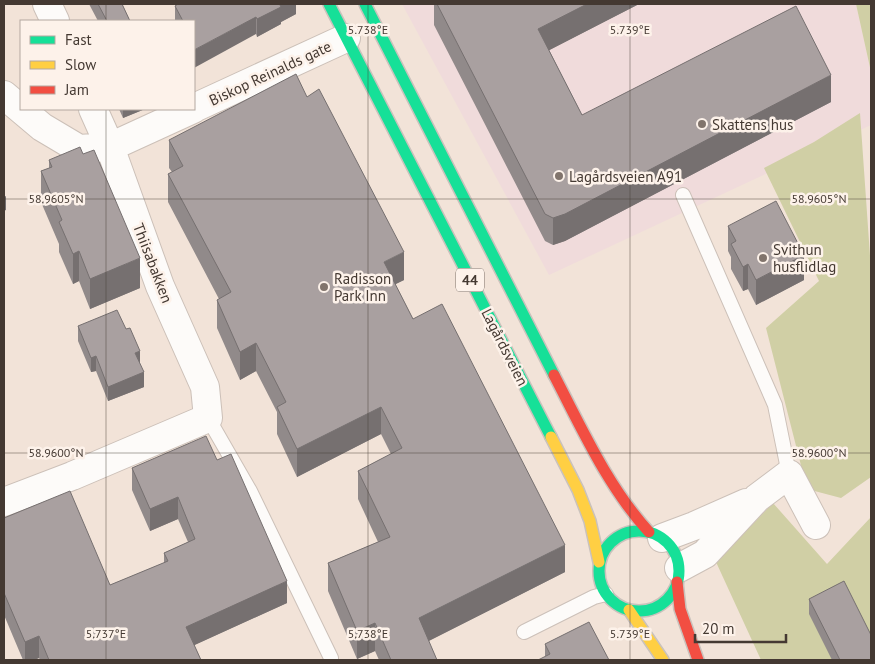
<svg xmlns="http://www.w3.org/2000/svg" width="875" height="664" viewBox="0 0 875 664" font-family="'PT Sans',sans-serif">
  <rect width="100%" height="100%" fill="#f2e3d8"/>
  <!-- commercial -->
  <path fill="#f0dbdb" d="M402,4h454l15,68v53l-322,150z"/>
  <!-- green -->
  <path fill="#d0cfa5" d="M856,4h15v68z
    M860,113l11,157v207l-30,21 -34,-9 -41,-161 53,-47 -55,-113 50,-26z
    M773,503l54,61 44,-47v143h-110l-45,-98z"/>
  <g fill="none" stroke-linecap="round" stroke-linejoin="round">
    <!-- lane casing -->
    <g stroke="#ccc0b8" stroke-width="16">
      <path id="lane" d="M683,195l92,210 14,69
        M208,418l42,73 81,167
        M524,632l70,-35 12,-3"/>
    </g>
    <!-- street casing -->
    <g stroke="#ccc0b8" stroke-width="30">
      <path id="street" d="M47,4l8,17
        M4,95l38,32 37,22 31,-2 83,-38
        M194,108l152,-70
        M4,502l68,-26 136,-58 -3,-31 -45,-101 -50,-139 -17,-38
        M662,538l32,-12 52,-23
        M679,568l26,-14 52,-56 32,-24 27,51"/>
    </g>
    <!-- fast casing -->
    <g stroke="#cac2bc" stroke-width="14">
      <path id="fast" d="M329,4l222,433
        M365,4l189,371
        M599 571a40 40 0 1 1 80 0a40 40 0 1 1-80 0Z"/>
    </g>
    <!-- slow casing -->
    <g stroke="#cac2bc" stroke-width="14">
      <path id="slow" d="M551,437l27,53 12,31 9,41
        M629,610l34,50"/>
    </g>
    <!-- jam casing -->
    <g stroke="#cac2bc" stroke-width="14">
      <path id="jam" d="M554,375c28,54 54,112 95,157
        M677,582l3,27 18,51"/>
    </g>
    <!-- lane -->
    <use href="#lane" stroke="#fdfbf9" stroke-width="14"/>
    <!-- street -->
    <use href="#street" stroke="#fdfbf9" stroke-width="28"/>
    <!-- fast -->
    <use href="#fast" stroke="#16e098" stroke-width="11"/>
    <!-- slow -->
    <use href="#slow" stroke="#ffcf43" stroke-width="11"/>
    <!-- jam -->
    <use href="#jam" stroke="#f24e42" stroke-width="11"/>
  </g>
  <!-- wall -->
  <path fill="#918a8a" d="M89,4h33l8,17h-32z
    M296,4v10l-15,8v2l-24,13 -1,-3 -62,-13h-19v-15z
    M434,4h205l-90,46 33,65 249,-13 -266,139 -12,4 -8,-4 -111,-216z
    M119,109h26l-22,9z
    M169,140l235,140 -9,4 18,35 152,253 -137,69 9,19h-58l-4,-9 -18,8 -29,-68v-28l50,-21 -20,-43v-28l33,-17 -10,-20 -84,43 -20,-43v-22l-21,-41 -16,9 -23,-52v-28l2,-1 -51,-97v-28l4,-2 -3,-4z
    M49,160l91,128 -50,21 -11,-28 -6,3 -14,-32v-8l-18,-42v-31l8,-3z
    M728,226l76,54 -48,25 -8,-16 -5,2 -12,-22v-12l-3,-6z
    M78,326l62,39 4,22 -36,14 -12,-30 -5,1 -13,-31z
    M217,460l70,143 -93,42 7,15h-161l-1,-2 -5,2h-11l-19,-45v-97l106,67 54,-22v-10l24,-11 -10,-23 -28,12 -18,-41v-22z
    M809,599l62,61h-39l-23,-46z
    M545,644l64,16 -64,-4z"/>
  <!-- shaded-wall -->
  <path fill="#767070" d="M282,4h14v10l-15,8v2l-24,13v-18z
    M587,4h52l-101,52v-27z
    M256,17v17l-62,34v-18z
    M831,75v27l-266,139 -12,4v-27z
    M123,109h22l-22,9z
    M6,196v14l-2,1v-14z
    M79,251v30l-6,3v-30z
    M404,252v28l-20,10v-28z
    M804,255v25l-48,25v-25z
    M140,258v30l-50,21v-30z
    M748,264v25l-5,2v-24z
    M256,343v28l-16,9v-28z
    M140,351v15l-5,-13z
    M96,356v15l-5,1v-14z
    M144,372v15l-36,14v-14z
    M381,407v27l-84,43v-28z
    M178,497v22l-28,12v-22z
    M565,545v27l-146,74v-28z
    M287,581v22l-101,46v-22z
    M375,623v28l-18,8v-28z
    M39,636v22l-5,2h-9v-18z"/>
  <!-- building -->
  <path fill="#a9a0a0" stroke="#767070" d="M98,4h24l8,17h-23z
    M178,4h104l-2,1 1,2 -24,12 -1,-2 -62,33v-29h-11l-8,-15z
    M437,4h150l-49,25 44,86 214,-109 35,69 -266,139 -12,4 -8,-4z
    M296,74l11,23 12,-8 85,163 -20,10 29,57 29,-15 123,241 -146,73 18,42h-46l-16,-37 -18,8 -29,-68 62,-26 -32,-66 44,-23 -21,-41 -84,42 -20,-42 9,-5 -30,-59 -16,9 -23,-52 14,-8 -63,-118 15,-8 -14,-26z
    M80,147l3,7 11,-4 46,108 -50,21 -11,-28 -6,3 -14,-32 3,-2 -21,-49 11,-4 -3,-7z
    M776,201l28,54 -48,25 -8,-16 -5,3 -12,-23 5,-3 -8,-15z
    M117,310l9,19 4,-1 10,23 -5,2 9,19 -36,15 -12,-31 -5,2 -13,-32z
    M206,436l11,24 14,-6 56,127 -101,46 15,33h-152l-10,-24 -14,6 -21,-49v-75l66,-27 40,94 58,-24 -4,-8 31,-14 -17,-42 -28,12 -18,-41z
    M844,581l27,54v25h-31l-31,-61z
    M589,622l20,38h-71l12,-6 -5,-10z"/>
  <!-- ticks -->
  <path fill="none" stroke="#443932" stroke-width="1" stroke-opacity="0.45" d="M106,4v17M368,4v656M630,4v656M106,109v551M4,199h867M4,453h867"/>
  <!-- markers -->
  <g fill="#81746c" stroke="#fdf2ea" stroke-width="2">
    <circle cx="702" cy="124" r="5"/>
    <circle cx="559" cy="176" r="5"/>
    <circle cx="763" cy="258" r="5"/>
    <circle cx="324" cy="287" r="5"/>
  </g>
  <g text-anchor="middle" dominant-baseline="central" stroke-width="5" stroke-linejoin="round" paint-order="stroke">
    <!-- shield labels -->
    <rect fill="#fdf2ea" stroke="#7c7069" stroke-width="1" x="456" y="268.5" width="28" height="23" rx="4"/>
    <g font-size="14" font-weight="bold" fill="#443932">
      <text x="470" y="280">44</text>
    </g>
    <!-- street labels -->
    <g font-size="15" fill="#443932" stroke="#fdf2ea">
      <text transform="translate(270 73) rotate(-25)">Biskop Reinalds gate</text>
      <text transform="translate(153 263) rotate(69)">Thiisabakken</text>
      <text transform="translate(505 347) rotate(63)">Lagårdsveien</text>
    </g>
    <!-- poi labels -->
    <g font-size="15" fill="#443932" stroke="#fdf2ea" text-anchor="start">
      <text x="712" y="124">Skattens hus</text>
      <text x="569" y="176">Lagårdsveien A91</text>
      <text x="773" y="249">Svithun<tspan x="773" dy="17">husflidlag</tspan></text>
      <text x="334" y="278">Radisson<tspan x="334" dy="17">Park Inn</tspan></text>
    </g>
  </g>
  <g font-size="12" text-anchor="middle" fill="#443932" stroke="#fdf2ea" stroke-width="5" stroke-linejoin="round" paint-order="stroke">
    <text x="368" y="34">5.738°E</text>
    <text x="630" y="34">5.739°E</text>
    <text x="56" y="203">58.9605°N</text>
    <text x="819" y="203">58.9605°N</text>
    <text x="56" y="457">58.9600°N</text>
    <text x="819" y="457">58.9600°N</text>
    <text x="106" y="638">5.737°E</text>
    <text x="368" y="638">5.738°E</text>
    <text x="630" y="638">5.739°E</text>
  </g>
  <!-- border -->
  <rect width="875" height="664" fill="none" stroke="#443932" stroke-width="10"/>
  <!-- legend -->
  <rect x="20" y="20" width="175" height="90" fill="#fdf2ea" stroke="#b3a8a0"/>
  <rect x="30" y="36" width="25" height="8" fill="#16e098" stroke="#b3a8a0"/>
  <text x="65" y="45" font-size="15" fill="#443932">Fast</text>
  <rect x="30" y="61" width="25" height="8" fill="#ffcf43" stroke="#b3a8a0"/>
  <text x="65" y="70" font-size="15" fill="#443932">Slow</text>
  <rect x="30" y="86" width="25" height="8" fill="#f24e42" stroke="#b3a8a0"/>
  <text x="65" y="95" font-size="15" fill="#443932">Jam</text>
  <!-- scale -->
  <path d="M695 634v8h91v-8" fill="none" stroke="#443932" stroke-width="2.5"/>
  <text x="702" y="634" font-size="15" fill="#443932" stroke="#fdf2ea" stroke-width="4" paint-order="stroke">20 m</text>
</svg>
